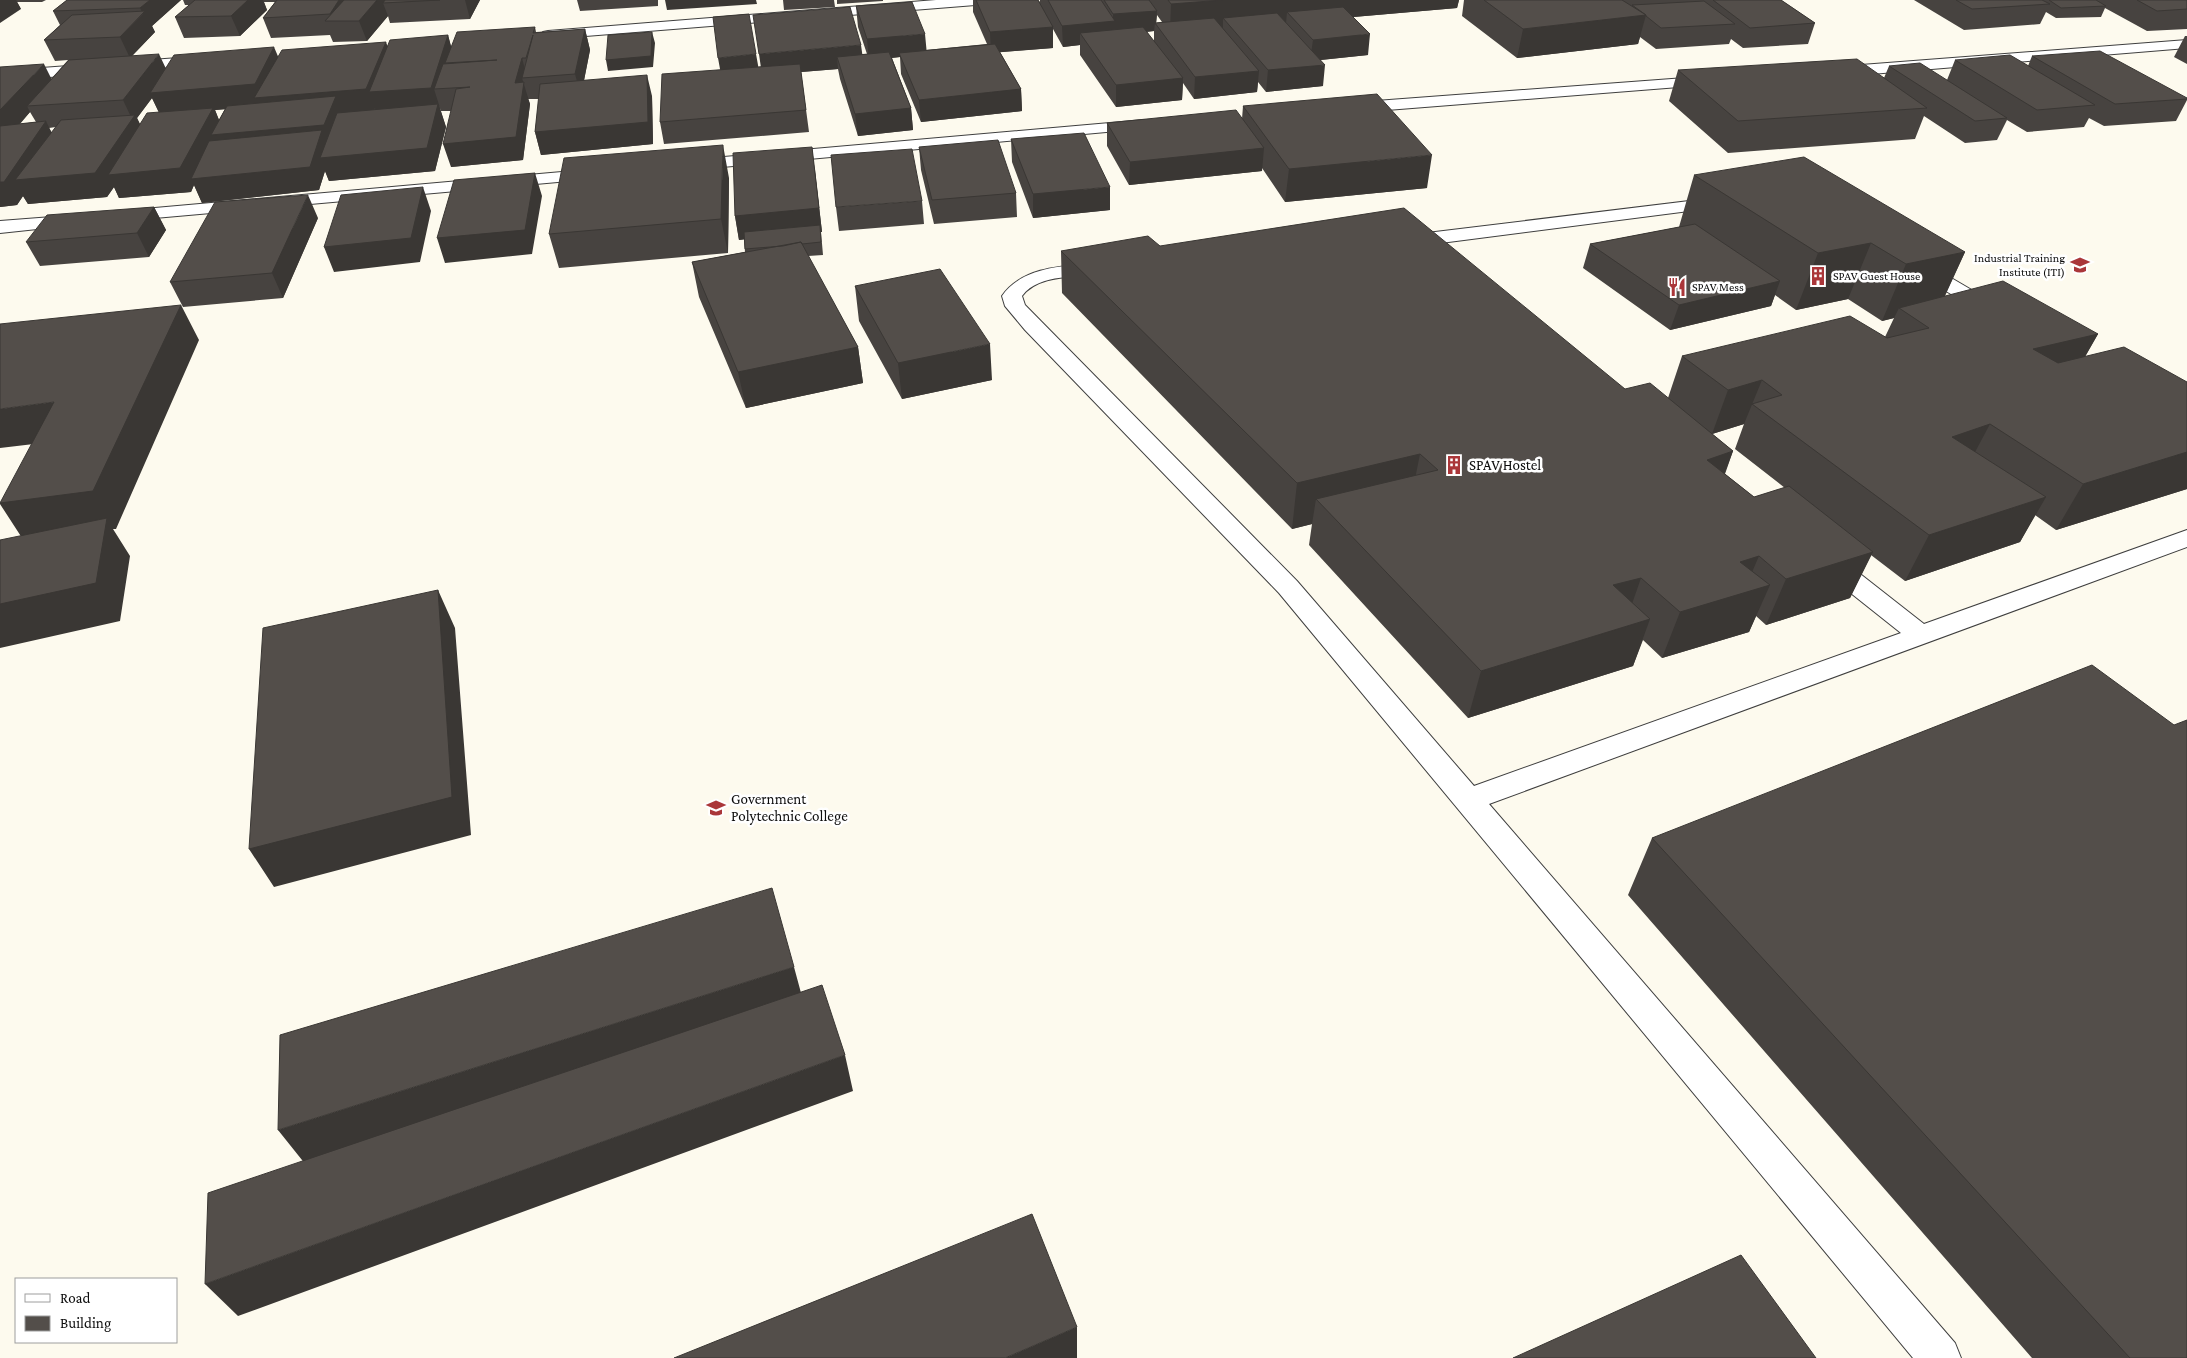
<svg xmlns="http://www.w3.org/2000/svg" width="2187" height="1358" viewBox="0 0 2187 1358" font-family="'Crimson Pro',serif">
  <rect width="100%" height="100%" fill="#fdfaee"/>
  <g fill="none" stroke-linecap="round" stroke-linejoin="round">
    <!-- service casing -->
    <g stroke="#3f3f3f" stroke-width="2">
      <path id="service" d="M1722,197l6,1 3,4 -3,4 -326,42 -7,-2 -2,-4 2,-4 7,-2z
        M1917,260l7,2 75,44 3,4 -3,4 -7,2 -7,-2 -75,-44 -3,-4 3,-4z
        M1098,263l7,2 3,4 -3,4c-26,6 -65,-1 -83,23l3,9 272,276 177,205 427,-153 -83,-66 -4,-6 4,-6 9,-2 9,2 88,69 263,-94v17l-698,257 466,539 6,15h-48l-634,-765 -254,-263 -20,-24 -3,-10c21,-30 63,-30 96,-33z"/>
    </g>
    <!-- minor casing -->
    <g stroke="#3f3f3f" stroke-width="2">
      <path id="minor" d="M936,0h59l-7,4 -440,35 -5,-1 -2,-3 2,-3 5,-1z
        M206,56l5,2 3,3 -3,3 -211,17v-10z"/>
    </g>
    <!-- tertiary casing -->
    <g stroke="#3f3f3f" stroke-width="2">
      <path id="tertiary" d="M2187,40v8l-352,29 -5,-2 -3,-3 3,-3 5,-2z
        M1712,76l5,2 3,3 -3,3 -368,29 -6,-2 -2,-3 2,-3 6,-2z
        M1144,120l6,2 2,3 -2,3 -461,42 -6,-1 -3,-4 3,-4 6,-1z
        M596,169l6,1 3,4 -3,4 -481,43 -6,-1 -3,-4 3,-4 6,-1z
        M78,215l6,1 3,4 -3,4 -84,9v-12z"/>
    </g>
    <!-- service -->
    <use href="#service" fill="#fff" fill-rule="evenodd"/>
    <!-- minor -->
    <use href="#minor" fill="#fff" fill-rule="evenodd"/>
    <!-- tertiary -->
    <use href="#tertiary" fill="#fff" fill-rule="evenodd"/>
  </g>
  <!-- wall -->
  <path fill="#474340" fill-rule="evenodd" d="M0,0h46l-4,2h-25l4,7z
    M67,0h114l-29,26 3,6 -23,24 34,12 222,-22 60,-11 3,12 84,-20 1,5 49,-3 5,21 -6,30 68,16 1,48 -112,11 -6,-23 4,-33h-11l2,5 -7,56 -72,7v-56h-10l-2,-5 7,21 -11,44 -106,10 -4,-10 -6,19 -117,13 -8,-18 -3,7 -72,6 -5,-11 -7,10 -79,7 -5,-8 -6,9 -17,2v-140l51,12 17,-19 -13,1 -11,-21 16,-15 -7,-14zM152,98l7,14 -19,12 -3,-6zM225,109l-6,11 -4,-10zM30,112l6,10 -16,2zM56,127l-4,6 -3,-5z
    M183,0h297l-10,19 -80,4 -2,-7 -21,25 -34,1 -3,-7 -59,3 -8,-20 12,-16h-11l3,8 -27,26 -56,2 -9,-21 14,-12h-4z
    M577,0h81v6l-78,5z
    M783,0h51l1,7 -51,3z
    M837,0h46v1l-46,3z
    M973,0h65l2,2v-2h419l-2,8 -104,9 15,38 -47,5 2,26 -57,6 -8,-10 -1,10 -63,7 -11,-16 -1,17 -66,7 -36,-52v-10l-17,2 -10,-18v19l-53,4 21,37 1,22 -101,11 -20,-48 -1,-17 -8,1 19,50 2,22 -55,6 -18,-57 -2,-10 -37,3 8,60 -145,12 -4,-22 98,-55 109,-13 -9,-27 -2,-21 70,44 61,-6 -14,-32zM1157,15l5,7 -6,1zM1154,31v11l-7,-10z
    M1464,0h317l34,23 -7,21 -65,4 -12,-9 -2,5 -73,5 -16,-12 -2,7 -121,14 -55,-42z
    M1914,0h273v29l-40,2 -42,-23 -4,9 -45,1 -10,-6 -6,12 -76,6z
    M2185,36h2v28l-13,-7z
    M2032,56l155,42v2l-11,21 -72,5 -15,-8 -5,9 -57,5 -20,-12 -10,20 -32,3 -41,-27 -9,23 -187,14 -59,-52 9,-31 206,8 5,-12 58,14 8,-20 73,6z
    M1243,106l184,82 -142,14 -23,-34v3l-133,14 -22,-39v-23l135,-4z
    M1011,139l99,71 -77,8 -21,-56z
    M919,147l97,46 1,24 -83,7 -13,-54z
    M815,170l7,62h-1l2,23 -15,1 50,91 5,36 -117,25 -47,-111 -7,-35 53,-10 -1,-13 -5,1 -4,-24z
    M1694,175l271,77 -20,44 153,38 -13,23 102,25v107l-131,41 -21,-15 -15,27 -115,39 -34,-26 -21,43 -84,27 -10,-9 -7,16 -87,26 -19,-18 -10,26 -165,52 -159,-173 3,-21 -20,5 -230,-236 -1,-42 99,-5 465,143 43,9 14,-42 203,-19 9,-19 -12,3 -34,-22 -52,11 -21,-15 -4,11 -101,24 -87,-62 7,-24 89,-17zM1744,424l-9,25 50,39 -31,9 -29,-23 8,-23 -21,-17z
    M729,178l-1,75 -169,15 -10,-34z
    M922,201l2,23 -85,7 -3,-24z
    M154,207l12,23 -17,27 -109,9 -14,-24z
    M318,218l-35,80 -100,9 -13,-25z
    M855,286l137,94 -90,19 -43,-78z
    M2174,725l13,633h-155l-404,-463 24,-57z"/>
  <!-- shaded-wall -->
  <path fill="#3a3734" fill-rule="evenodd" d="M0,0h16l5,9 -21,14z
    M150,0h31l-29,26 3,6 -25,26 -10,-21 23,-23 -3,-6z
    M248,0h15l4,10 -27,26 -9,-20z
    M339,0h22l-29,21 -2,-7z
    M377,0h24l-18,3 5,13 -21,25 -8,-20z
    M465,0h15l-10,19z
    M665,0h91l1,4 -90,6z
    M1223,0h236l-2,8 -161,14 -9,-10 -1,11 -63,-5v10l-53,5 1,-29z
    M1157,11l-1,14 -1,-2 -1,8 -39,3 -35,-1v12l-17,2 -1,-21 51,-5v-7z
    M1646,15l-8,29 -121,14 6,-29z
    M1053,27v21l-62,5 -1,-21z
    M585,29l5,21 -9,46 -6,-22z
    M652,32l3,11 -2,24 -45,4 -2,-11z
    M925,34l2,21 -28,-2 1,4 -31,3 -2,-21z
    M1370,34l-2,21 -58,6 3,-21z
    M448,35l6,22 -9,6 4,12 -15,14 12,38 -11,44 -106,10 -4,-10 -6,19 -117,13 -8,-18 -3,7 -72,6 -5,-11 -7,10 -79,7 -5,-8 -6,9 -17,2v-25l46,-61 11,23 75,-25 -9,-19 36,-46 10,21 105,-28 9,21 103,-26 8,22zM152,98l8,17 -14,22 -9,-19zM257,107l-34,23 -8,-20zM375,108l2,6 -4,-3z
    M861,45l3,21 -27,-9 1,12 -37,3 8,60 -8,-60 -39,3 -3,-21z
    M756,54l4,22 -38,4 -4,-22z
    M522,58l5,19 -5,1 8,26 -7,56 -72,7 -8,-23z
    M44,64l11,22 -28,20 3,6 -26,29 -4,-8v-23z
    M1325,65l-2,21 -57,6 2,-22z
    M1259,71l-2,21 -63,7 1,-22z
    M647,75l5,21 1,48 -112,11 -6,-23z
    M1183,78l-1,22 -66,7v-22z
    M1021,89l1,22 -101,11 -2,-22z
    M911,108l2,22 -55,6 -3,-22z
    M723,145l6,33 -1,75 -7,-34z
    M812,147l10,85h-1l2,23 -2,-23 -82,8 -4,-24z
    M1264,148l-2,23 -133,14 1,-23z
    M1432,155l-5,33 -142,14 4,-33z
    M535,173l7,23 -10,58 -87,9 -8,-25z
    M423,187l8,24 -11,51 -86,10 -10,-25z
    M1110,187v23l-77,8v-24z
    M308,195l10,23 -35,80 -11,-25z
    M154,207l12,23 -17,27 -12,-24z
    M1871,243l-23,56 -52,11 22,-57z
    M1965,252l-26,56h-40l-5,10 -12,3 24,-57z
    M1780,281l-9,25 -101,24 9,-25z
    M181,305l18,35 -83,189h-3l17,27 -10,65 -120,27v-44l24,-63 -24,-37v-1z
    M2098,334l-25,43 -40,-28z
    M990,344l2,36 -90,19 -4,-36z
    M858,347l5,36 -117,25 -8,-36z
    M1762,380l-18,44 -32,10 16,-44z
    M54,402l22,37 -76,9v-39z
    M1990,424l-24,45 -14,-32z
    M1733,451l-17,45 -9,-36z
    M2187,452v37l-131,41 27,-46z
    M1420,454l-9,45h-95l-4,25 -20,5 5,-46z
    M2046,497l-26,45 -115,39 24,-46z
    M1873,552l-23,46 -84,27 20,-46z
    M1759,556l-16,37 27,-8 -21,47 -87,26 18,-46 60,-50z
    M1641,578l-16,46 -12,-39z
    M438,590l17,38 16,207 -197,52 -25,-38z
    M1650,619l-17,47 -165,52 13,-47z
    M794,967l10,37 -498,161 -28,-35z
    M845,1055l8,36 -615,225 -33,-32z
    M1077,1327v31h-72z"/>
  <!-- building -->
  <path fill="#534e4a" stroke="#3a3734" d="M67,0h83l-10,8 -87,3z
    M195,0h53l-17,16 -56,1z
    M277,0h62l-9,14 -67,4z
    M344,0h33l-18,21h-34z
    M385,0h55l-57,3z
    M976,0h62l15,27 -63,5z
    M1048,0h53l14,21 -53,5z
    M1104,0h45l8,11 -44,3z
    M1168,0h55l-52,4z
    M1484,0h138l24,15 -123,14z
    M1713,0h68l34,23 -65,5z
    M1956,0h86l8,4 -78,5z
    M2049,0h47l10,6 -45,2z
    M2137,0h50v9l-30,2z
    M1704,1l31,23 -74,4 -15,-12v-1l-14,-10z
    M912,2l13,32 -58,5 -11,-33z
    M850,7l11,38 -102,9 -6,-39z
    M1343,7l27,27 -57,6 -26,-28z
    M145,11l-25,26 -76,3 28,-25z
    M1277,13l48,52 -57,5 -45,-52z
    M749,14l7,40 -38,4 -5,-41z
    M1214,18l45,53 -64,6 -40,-54z
    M535,27l-2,6 52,-4 -10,45 -53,4 11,-43 -7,23h-4l-7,25 9,-1 -8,55 -73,7 13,-55 14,-2 -36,2 9,-25 54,-4 -52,3 12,-31z
    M1143,27l40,51 -67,7 -36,-52z
    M652,32l-1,24 -45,4 2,-25z
    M448,35l-17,53 -62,4 21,-52z
    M386,42l-20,47 -112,9 28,-48z
    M995,44l26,45 -102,11 -20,-47z
    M274,47l-19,37 -105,9 24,-38z
    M2100,51l87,47v1l-72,5 -83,-48z
    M889,52l22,56 -56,6 -18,-57z
    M159,54l-36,46 -96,6 42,-46z
    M2010,55l85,50 -58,5 -82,-50z
    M1857,59l70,49 -189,13 -60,-51z
    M1920,63l87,55 -32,3 -86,-55z
    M44,64l-44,46v-43z
    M800,64l6,46 -146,12 2,-48z
    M647,75l1,47 -113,10 5,-48z
    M1377,94l55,61 -143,14 -46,-63z
    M336,96l-12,29 -113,10 16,-29z
    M438,104l-11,44 -107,10 17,-45z
    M213,108l-33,60 -72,7 39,-62z
    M1236,110l28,38 -134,14 -23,-39z
    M135,115l-40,58 -80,7 46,-60z
    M46,121l-42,61h-4v-56z
    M322,130l-12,37 -119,12 18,-38z
    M1084,133l26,54 -77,7 -22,-55z
    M998,140l18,53 -84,7 -13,-53z
    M723,145l-2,74 -172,15 15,-76z
    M812,147l7,61 -84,8 -2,-63z
    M912,149l10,52 -86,6 -5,-52z
    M1804,157l161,95 -59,12 -35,-21 -53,10 -124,-78z
    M535,173l-10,57 -88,8 17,-58z
    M423,187l-12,51 -87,9 17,-52z
    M308,195l-36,78 -102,9 45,-80z
    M154,207l-17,26 -111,9 21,-27z
    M1404,208l221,181 25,-6 83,68 -26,9 47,37 35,-11 84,66 -87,27 -27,-23 -19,6 30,23 -90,27 -39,-34 -28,7 37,34 -169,52 -165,-172 122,-29 -18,-16 -123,29 -236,-232 87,-15 12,10z
    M1695,224l85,57 -101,24 -89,-61z
    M820,225l1,17 -19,2 -1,-2 -18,4 -38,3 -1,-17z
    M801,242l57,105 -120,25 -46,-110z
    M940,269l50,75 -92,19 -43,-77z
    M2003,281l95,53 -65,15 25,14 66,-16 63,35v70l-104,32 -93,-60 -38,13 94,60 -117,38 -177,-131 30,-9 -20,-15 -34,10 -46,-34 168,-40 37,22 42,-10 -30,-20z
    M181,305l-88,186 -93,12 54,-101 -54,7v-85z
    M107,518l-11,65 -96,21v-64z
    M438,590l14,207 -203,52 14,-221z
    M2092,665l82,60 13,-5v638h-57l-478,-520z
    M772,888l22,79 -516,163 2,-95z
    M822,985l23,70 -640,229 3,-91z
    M1032,1214l45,113 -72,31h-331z
    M1741,1255l75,103h-303z"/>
  <!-- icons -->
  <defs>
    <g id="university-bare" transform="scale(1.5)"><path d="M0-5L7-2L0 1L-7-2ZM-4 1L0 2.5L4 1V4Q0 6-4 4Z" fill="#aa3639" stroke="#fff" stroke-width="2.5" paint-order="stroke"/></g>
    <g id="building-bare" transform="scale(1.5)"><path d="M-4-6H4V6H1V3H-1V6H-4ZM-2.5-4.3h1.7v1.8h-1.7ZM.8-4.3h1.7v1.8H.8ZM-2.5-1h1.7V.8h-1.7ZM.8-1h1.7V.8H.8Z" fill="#aa3639" stroke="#fff" stroke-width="2.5" paint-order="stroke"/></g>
    <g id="restaurant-bare" transform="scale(1.5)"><path d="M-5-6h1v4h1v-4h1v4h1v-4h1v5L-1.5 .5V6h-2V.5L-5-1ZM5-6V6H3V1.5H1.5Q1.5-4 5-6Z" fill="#aa3639" stroke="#fff" stroke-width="2.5" paint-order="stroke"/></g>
  </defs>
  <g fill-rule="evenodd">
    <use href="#university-bare" x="2080" y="265"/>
    <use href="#building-bare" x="1818" y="276"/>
    <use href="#restaurant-bare" x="1677" y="287"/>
    <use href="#building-bare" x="1454" y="465"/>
    <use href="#university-bare" x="716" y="808"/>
  </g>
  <g text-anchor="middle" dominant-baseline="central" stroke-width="5" stroke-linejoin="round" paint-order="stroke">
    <!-- far-poi labels -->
    <g font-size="12" fill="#0c0c0c" stroke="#fff" text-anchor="start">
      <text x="2065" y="258" text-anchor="end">Industrial Training<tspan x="2065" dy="14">Institute (ITI)</tspan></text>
      <text x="1833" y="276">SPAV Guest House</text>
      <text x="1692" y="287">SPAV Mess</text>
    </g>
    <!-- poi labels -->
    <g font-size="15" fill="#0c0c0c" stroke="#fff" text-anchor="start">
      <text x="1469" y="465">SPAV Hostel</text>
      <text x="731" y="799">Government<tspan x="731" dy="17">Polytechnic College</tspan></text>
    </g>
  </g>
  <!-- legend -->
  <rect x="15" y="1278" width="162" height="65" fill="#ffffff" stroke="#9e9e9e"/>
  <rect x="25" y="1294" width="25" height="8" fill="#ffffff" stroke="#9e9e9e"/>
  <text x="60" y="1303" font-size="15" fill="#0c0c0c">Road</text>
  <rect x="25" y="1316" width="25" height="15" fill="#534e4a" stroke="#9e9e9e"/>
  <text x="60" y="1328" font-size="15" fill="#0c0c0c">Building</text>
</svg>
